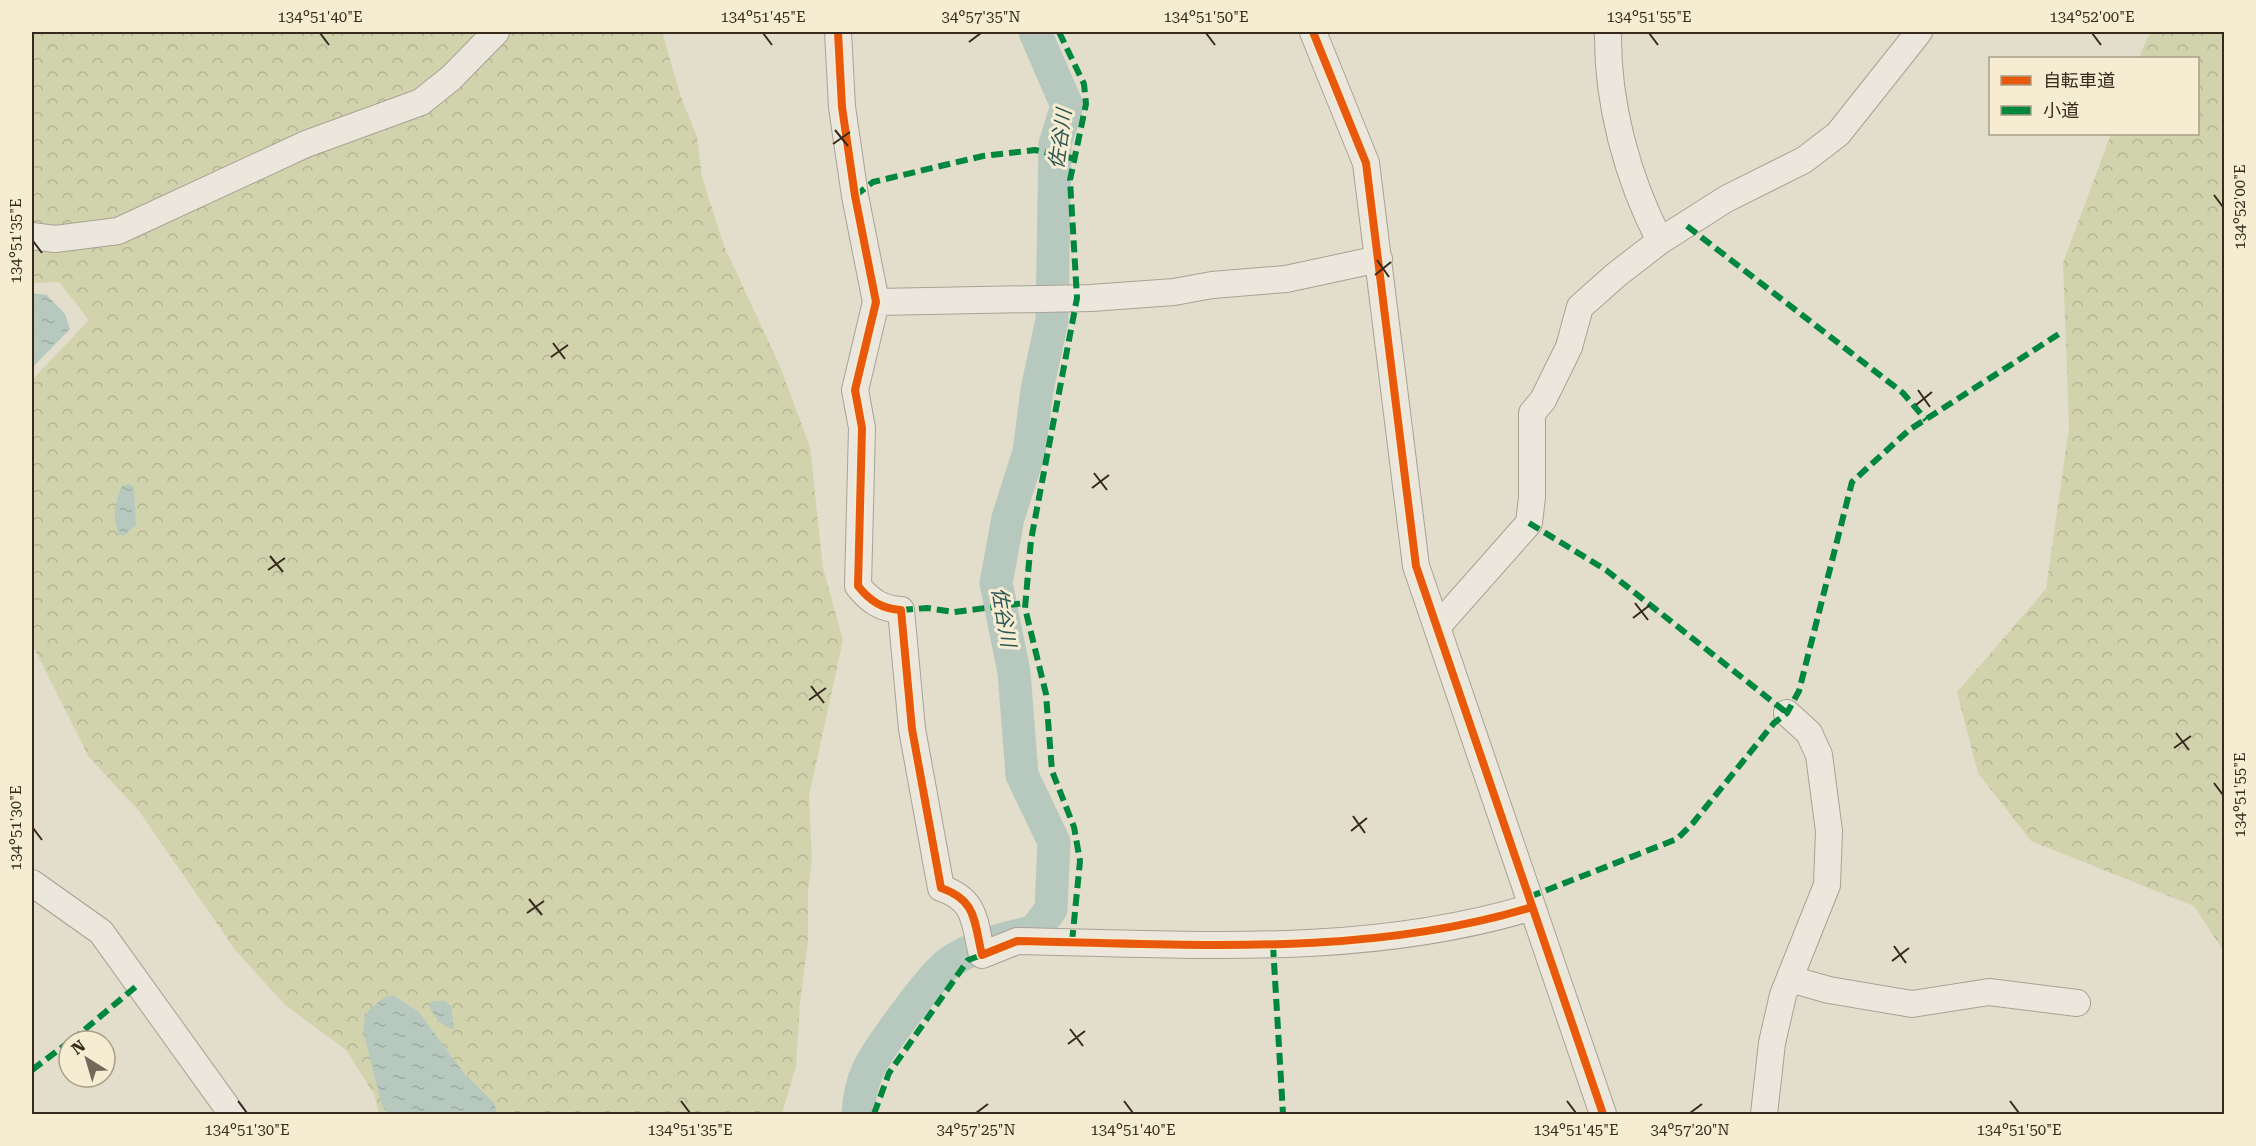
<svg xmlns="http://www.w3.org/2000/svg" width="2256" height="1146" viewBox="0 0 2256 1146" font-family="'Roboto Serif','Noto Sans JP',serif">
  <defs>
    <pattern id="forest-crowns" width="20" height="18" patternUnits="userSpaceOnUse" patternTransform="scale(1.5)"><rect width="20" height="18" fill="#d1d3ad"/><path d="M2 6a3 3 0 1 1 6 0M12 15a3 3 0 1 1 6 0" fill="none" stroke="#b4b594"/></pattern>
    <pattern id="water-ripples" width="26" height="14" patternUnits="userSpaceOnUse" patternTransform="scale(1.5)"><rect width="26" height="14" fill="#b7c9be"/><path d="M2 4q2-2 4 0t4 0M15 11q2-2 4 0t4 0" fill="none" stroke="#9eada3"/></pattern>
  </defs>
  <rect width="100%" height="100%" fill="#e3ddcb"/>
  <!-- forest -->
  <path fill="url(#forest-crowns)" d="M32,32h630l19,65 16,40 5,40 22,69 55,118 31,83 13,121 20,72 -34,156 3,63 -4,34v47l-8,63 -4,63 -14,48h-403l-5,-20 -28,-44 -61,-45 -49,-54 -97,-140 -50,-54 -57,-113v-264l57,-60 -30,-38 -27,1z
    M2153,32h71v920l-30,-46 -163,-65 -53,-68 -21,-81 89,-103 23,-161 -6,-165 48,-129h87v-76h-59l9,-21z"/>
  <!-- water -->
  <path fill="url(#water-ripples)" d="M32,293l15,2 18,19 5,15 -38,39z
    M129,484l5,3 2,38 -12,10h-5c-7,-18 -5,-31 3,-49z
    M393,995l26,17 44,60 31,31 3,11h-109l-6,-8 -19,-76 2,-16 18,-16z
    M432,1001h13l6,5 3,23c-12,-1 -20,-13 -25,-23z"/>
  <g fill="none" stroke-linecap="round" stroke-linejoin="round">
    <!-- river -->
    <path stroke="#b7c9be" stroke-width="33" d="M858,1114c1,-16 3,-29 10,-44 10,-21 63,-94 81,-107 26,-18 54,-25 85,-31l17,-23 3,-67 -32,-67 -8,-103 -18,-89 12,-65 21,-66 8,-62 15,-70 3,-176 12,-38 -32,-74"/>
    <!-- minor casing -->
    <g stroke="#a8a295" stroke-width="28">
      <path id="minor" d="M838,32l4,75 13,89 21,106 -21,88 7,38 -4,158c12,15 24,23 43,24l11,119 29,159c36,12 33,34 41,67l35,-14c172,3 348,17 515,-34
        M1313,32l53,131 50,403 187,548
        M1608,32c-1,70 19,146 52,209
        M32,236l23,3 63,-8 188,-87 115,-42 30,-24 45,-46
        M876,302l215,-4 83,-6 38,-7 74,-6 93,-20
        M1438,626l91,-103 3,-26v-84l11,-13 26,-53 11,-40 36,-32 44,-34 66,-42 78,-39 34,-26 81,-102
        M32,883l69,49 131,182
        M1790,979l39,11 83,14 77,-12 88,11
        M1764,1114l8,-71 11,-48 44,-110 2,-54 -10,-76 -10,-22 -22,-20"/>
    </g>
    <!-- minor -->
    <use href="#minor" stroke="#ebe7dd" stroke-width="26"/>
    <!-- quiet -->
    <path stroke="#00873e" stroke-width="6" stroke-dasharray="12 6" stroke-linecap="butt" d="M1059,32l25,52 2,20 -16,76 7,118 -46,242 -6,68 21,86 6,77 22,56 6,34 -8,81
      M855,196l18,-14 110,-26 52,-6 41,9
      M1687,226l216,167 23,27
      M1529,523l77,47 181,143
      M901,610l26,-2 27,4 71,-9
      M1529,897l148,-58 16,-16 81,-100 13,-10 12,-22 53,-209 57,-52 150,-96
      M1273,945l10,169
      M71,1041l68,-57
      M32,1070l37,-28
      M874,1114l15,-41 79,-113 14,-5"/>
    <!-- cycleway casing -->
    <g stroke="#f5ecd1" stroke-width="11">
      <path id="cycleway" d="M838,32l4,75 13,89 21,106 -21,88 7,38 -4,158c12,15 24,23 43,24l11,119 29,159c36,12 33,34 41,67l35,-14c172,3 348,17 515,-34
        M1313,32l53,131 50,403 187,548"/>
    </g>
    <!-- cycleway -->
    <use href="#cycleway" stroke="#e8590c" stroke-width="8"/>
  </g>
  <!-- ticks -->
  <path fill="none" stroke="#372a1d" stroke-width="2" d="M320,33l9,12M763,33l9,12M1206,33l9,12M1649,33l9,12M2092,33l9,12M969,42l12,-9M835,130l13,16M833,144l17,-12M2214,195l9,12M33,241l9,12M1377,260l12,17M1375,275l16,-13M553,343l12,16M551,357l17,-12M1918,390l12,17M1916,405l16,-13M1094,473l13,17M1092,488l17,-13M270,556l13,16M268,570l17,-12M1635,603l13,17M1633,618l17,-13M811,686l13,17M809,700l17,-12M2176,733l13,17M2174,748l17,-12M2214,783l9,12M1353,816l12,17M33,828l9,12M1351,831l16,-13M529,899l13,16M527,913l17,-12M1894,946l12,17M1892,961l17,-13M1070,1029l13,17M1068,1044l17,-13M238,1101l9,12M681,1101l9,12M1124,1101l9,12M1567,1101l9,12M2010,1101l9,12M976,1113l12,-9M1690,1113l12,-9"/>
  <g text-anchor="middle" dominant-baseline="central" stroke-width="6" stroke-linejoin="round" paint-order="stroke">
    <!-- water labels -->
    <g font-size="20" font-style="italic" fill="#2c5655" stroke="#f5ecd1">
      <text transform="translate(1060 139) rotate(-82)">佐谷川</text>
      <text transform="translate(1004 617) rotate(80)">佐谷川</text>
    </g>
  </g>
  <!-- border -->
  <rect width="2256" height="1146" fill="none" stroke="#f5ecd1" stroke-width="66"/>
  <!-- legend -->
  <rect x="1989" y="57" width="210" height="78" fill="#f5ecd1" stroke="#a99e89" stroke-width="1.5"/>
  <rect x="2001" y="76" width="30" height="9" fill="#e8590c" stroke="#a99e89" stroke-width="1.5"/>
  <text x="2043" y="87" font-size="18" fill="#372a1d">自転車道</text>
  <rect x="2001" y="106" width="30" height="9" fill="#00873e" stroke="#a99e89" stroke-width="1.5"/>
  <text x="2043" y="117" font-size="18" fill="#372a1d">小道</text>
  <!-- north arrow -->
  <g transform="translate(87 1059) rotate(323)"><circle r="28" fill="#f5ecd1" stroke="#a99e89" stroke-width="1.5"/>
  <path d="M0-4.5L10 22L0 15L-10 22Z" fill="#73695a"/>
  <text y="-9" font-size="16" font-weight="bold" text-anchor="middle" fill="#372a1d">N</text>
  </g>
  <rect x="33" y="33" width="2190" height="1080" fill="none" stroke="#372a1d" stroke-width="2"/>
  <g font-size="15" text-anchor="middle" fill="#372a1d">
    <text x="320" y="22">134°51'40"E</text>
    <text x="763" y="22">134°51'45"E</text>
    <text x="981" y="22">34°57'35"N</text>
    <text x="1206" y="22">134°51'50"E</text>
    <text x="1649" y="22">134°51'55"E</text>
    <text x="2092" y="22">134°52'00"E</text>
    <text transform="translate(2240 207) rotate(-90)" y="5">134°52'00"E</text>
    <text transform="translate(16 241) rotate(-90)" y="5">134°51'35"E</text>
    <text transform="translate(2240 795) rotate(-90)" y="5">134°51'55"E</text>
    <text transform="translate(16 828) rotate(-90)" y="5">134°51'30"E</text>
    <text x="247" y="1135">134°51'30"E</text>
    <text x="690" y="1135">134°51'35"E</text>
    <text x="976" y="1135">34°57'25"N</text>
    <text x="1133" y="1135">134°51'40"E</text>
    <text x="1576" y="1135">134°51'45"E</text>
    <text x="1690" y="1135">34°57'20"N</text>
    <text x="2019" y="1135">134°51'50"E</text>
  </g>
</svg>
